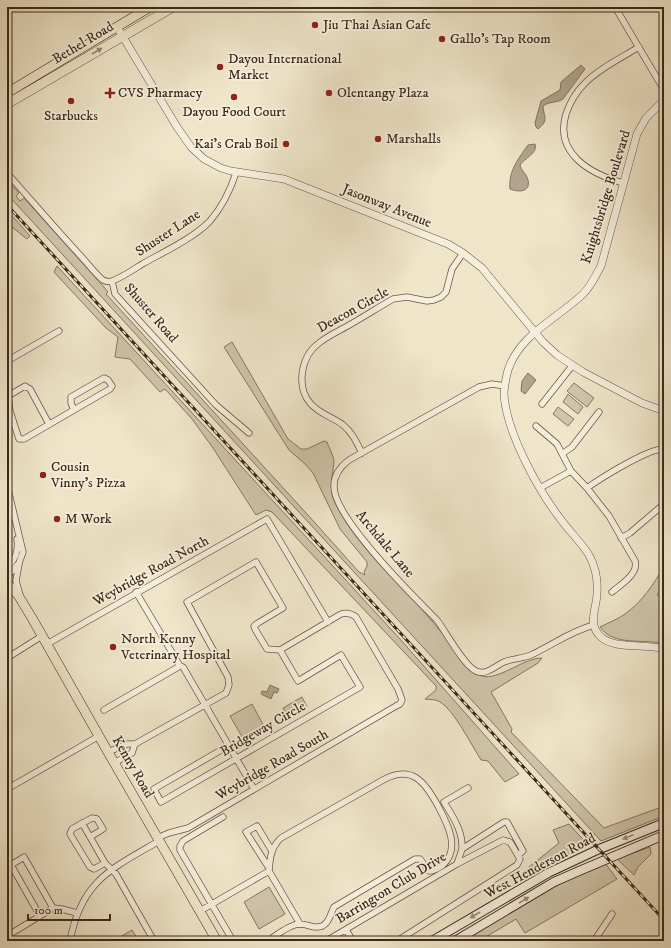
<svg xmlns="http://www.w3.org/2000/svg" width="671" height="948" viewBox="0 0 671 948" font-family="'IM FELL DW Pica',serif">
  <rect width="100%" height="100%" fill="#efe5c9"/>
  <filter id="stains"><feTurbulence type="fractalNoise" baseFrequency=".005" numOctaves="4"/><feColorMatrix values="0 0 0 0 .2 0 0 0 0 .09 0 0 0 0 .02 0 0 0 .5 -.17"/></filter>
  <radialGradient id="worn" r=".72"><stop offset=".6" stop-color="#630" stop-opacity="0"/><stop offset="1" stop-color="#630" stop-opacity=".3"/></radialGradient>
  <!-- green -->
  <path fill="#d0c5ab" stroke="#867663" d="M7,180l12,13 -3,3 4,5 4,-3 79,88 5,6 -2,2 201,220 52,58 6,3 -1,-3 3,-6v-4l-27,-33 -27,-56 -9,-10 -15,-13 -65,-103 8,-5 56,97 13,10h6l17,-8 3,1c2,6 7,14 7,20 0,2 -1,6 -1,9 -2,11 -3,22 2,32 25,50 72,85 106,129 12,14 22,37 41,44 16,5 41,-18 60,-18l-4,5 -47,29 21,37 -1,3 93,96 60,-22v10l-63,25 -594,-647z
    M7,210l23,26 -3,3 -20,-16z
    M57,266l343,373 119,135 -14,8 -17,-21 -7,-1c-9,-14 -27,-50 -41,-58 -4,-3 -10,-2 -15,-3l11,-9v-4l-164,-174 -6,-2 -10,5 -43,-67 -21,-29 -27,-30 -5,3 -30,-33 -15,-2 3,-20 -12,-9 -52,-56z
    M574,383l20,15 -7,9 -20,-16z
    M568,394l15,13 -5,7 -15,-12z
    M558,407l16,12 -6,7 -15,-12z
    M664,566v16l-7,13 7,2v47c-21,-6 -50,3 -64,-17 8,-4 18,-8 25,-13 17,-12 29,-30 39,-48z
    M302,697l5,10 -19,11 -5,-10z
    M252,704l14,26 -21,12 -15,-26z
    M569,824l19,21 -37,17 -20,12 -2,-7 30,-24 -6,-13z
    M650,847l1,7 -13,13 -4,8 -17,-16z
    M605,863l12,16 -92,54 -9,-14 -37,22h-18l102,-59z
    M269,887l16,27 -26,15 -15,-27z
    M132,930l7,11h-26z"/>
  <!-- water -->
  <path fill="#b2a58e" stroke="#827360" d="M581,65l4,4 -22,30c-6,4 -13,2 -20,7 1,12 6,14 -5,23l-2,-2 -1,-4 6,-22 19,-11 1,-8z
    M535,144c3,9 -10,14 -15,21 1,6 7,9 8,15 3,13 -11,12 -18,9 -2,-18 9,-31 18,-44z
    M528,373l8,7 -11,14 -4,-3 1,-10z
    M270,685l9,4 -2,4 -3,-1 -3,7 -10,-5 1,-3 5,1z"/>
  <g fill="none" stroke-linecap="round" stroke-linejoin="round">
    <!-- minor casing -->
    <g stroke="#685746" stroke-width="7">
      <path id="minor" d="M615,7l49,83
        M7,173c24,27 47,54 71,80 7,7 18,22 25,27 2,1 6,2 9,1 11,-4 22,-12 32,-18 20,-11 51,-26 66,-42 13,-15 20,-30 26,-48
        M623,183c-32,-9 -69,-29 -57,-69 4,-12 10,-22 19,-31 15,-15 36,-25 54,-36
        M112,281l3,13 101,111 33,28
        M7,361l52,-30
        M505,386l-13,-2 -13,3 -130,73c-8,6 -15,15 -15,26 -1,31 79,110 103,134 9,12 27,46 39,51 10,5 19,-5 28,-9 9,-4 20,-3 29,-8 21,-10 38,-23 61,-29
        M542,404l30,-38
        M10,411l-2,-15 17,-10 5,3 19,35
        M7,412l3,-1 9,28h5l86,-50 2,-3 -4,-6 -4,-2 -33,19v6l3,7
        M536,426l21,18 14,27 16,17 22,28 26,45c4,13 -15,24 -23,31
        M362,453c-5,-10 -10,-21 -19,-28 -10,-8 -24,-11 -33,-22 -14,-17 -9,-47 9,-60 10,-8 22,-13 32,-19 14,-8 28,-17 42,-25l14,-2 20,4 7,-1 7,-3 5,-5 6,-23 11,-16
        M562,454l10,-7 27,-35
        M7,485l16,67 -4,11 -12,14
        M540,488l31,-17
        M587,488c14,-10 62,-40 77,-39
        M621,538l9,-5 34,-29
        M19,564l-3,17 4,14
        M7,569c8,-10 12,-17 10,-30
        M136,592l44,74 3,1 71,122
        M47,644l220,-125 61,103
        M7,658l35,-22
        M104,710l76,-44
        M228,746l-74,43 7,13 199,-115 -19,-32 -43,26 -18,-31
        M108,752l19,-8h8l91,-51 3,-8 -1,-8 -41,-75 69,-40 27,46 -25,15 -4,3 1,3 12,20 13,1 61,-36c6,-2 10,-1 15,3l42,72 4,11 -2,4 -4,2 -208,122 -19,5 -12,5
        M114,763l18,-10 3,-9
        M7,789l92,-53
        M223,817l-40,24 -3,5v4l53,91
        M82,823l23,40 11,11 38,67
        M90,837l13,-8 -6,-10 -5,-1 -20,11 -2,5 20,33 4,2 11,-6
        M462,849c1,-18 -9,-32 -18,-47l24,-14
        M269,868l-23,-36 11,-6 15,25
        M269,871c1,-13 2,-24 12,-33l102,-58c29,-16 42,2 55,26 9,17 23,42 5,59 -4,3 -8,6 -14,6l-9,-12h-5l-81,48c-4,8 -6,21 -18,20 -5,0 -10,-3 -16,-3 -9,0 -21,9 -28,14l-2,3
        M269,871l31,53
        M200,911l69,-40
        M40,916l-29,-51 13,-8 29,51
        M346,930l7,11
        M7,936l46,-28 9,1 15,4
        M70,941c11,-60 41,-72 89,-100
        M284,941c11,-3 22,-1 33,0
        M326,941l131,-77 5,-15 42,-27h3l16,29 -5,4
        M397,941l120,-76 3,-6 -10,-17 -7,-2 -46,24
        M594,941l18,-27"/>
    </g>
    <!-- tertiary casing -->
    <g stroke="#685746" stroke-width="8">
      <path id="tertiary" d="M117,27l60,100 14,20 13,12 17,9 10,3 53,8 164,65 15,9 19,15 61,74 14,13 26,17 59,31 22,8
        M664,100l-18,18 -9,16 -36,132c-5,9 -10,20 -18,28 -26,25 -63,40 -75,76 -2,8 -4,16 -4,24 2,37 33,94 55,123 9,13 22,25 30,38 6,11 9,25 8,38 0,15 -10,30 3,43 13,14 46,7 64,13"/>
    </g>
    <!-- secondary casing -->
    <g stroke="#3b281b" stroke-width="10">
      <path id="secondary" d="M432,941l116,-68 49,-23 67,-27
        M455,941l99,-59 25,-11 85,-36"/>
    </g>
    <!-- primary casing -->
    <g stroke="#3b281b" stroke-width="10">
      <path id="primary" d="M7,93l143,-86
        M7,104l166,-97
        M7,583l11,12 14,23 76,134 109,189"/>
    </g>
    <!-- minor -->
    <use href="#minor" stroke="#f5eedc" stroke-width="5.5"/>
    <!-- tertiary -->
    <use href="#tertiary" stroke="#f5eedc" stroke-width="7"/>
    <!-- secondary -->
    <use href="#secondary" stroke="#f5eedc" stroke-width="8"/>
    <!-- primary -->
    <use href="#primary" stroke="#efe5c9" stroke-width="9"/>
    <!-- rail casing -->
    <g stroke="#3b281b" stroke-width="3">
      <path id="rail" d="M7,205l657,715"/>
    </g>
    <!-- rail -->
    <use href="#rail" stroke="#f5eedc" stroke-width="1.5" stroke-dasharray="4.5" stroke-linecap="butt"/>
  </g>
  <!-- one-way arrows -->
  <defs><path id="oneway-solid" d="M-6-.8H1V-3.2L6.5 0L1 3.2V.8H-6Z"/></defs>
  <use fill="#958672" href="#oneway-solid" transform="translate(97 51) rotate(-31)"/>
  <g fill="#988b7c">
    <use href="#oneway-solid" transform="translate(628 837) rotate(158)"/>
    <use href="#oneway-solid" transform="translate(524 900) rotate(-31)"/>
    <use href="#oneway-solid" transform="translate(475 915) rotate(150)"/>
  </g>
  <!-- markers -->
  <g fill="#8f2418" stroke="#f5eedc" stroke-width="1.5">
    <circle cx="315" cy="25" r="4"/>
    <circle cx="442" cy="39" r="4"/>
    <circle cx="220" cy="67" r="4"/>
    <path d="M108 87h4v4h4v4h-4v4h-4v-4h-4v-4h4z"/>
    <circle cx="329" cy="93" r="4"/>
    <circle cx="234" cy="97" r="4"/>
    <circle cx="71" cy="101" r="4"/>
    <circle cx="378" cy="139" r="4"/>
    <circle cx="286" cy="144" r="4"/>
    <circle cx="43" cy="475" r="4"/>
    <circle cx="57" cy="519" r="4"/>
    <circle cx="113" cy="647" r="4"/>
  </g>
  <g text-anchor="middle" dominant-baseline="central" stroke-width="3.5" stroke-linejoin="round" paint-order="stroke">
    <!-- poi labels -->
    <g font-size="14" fill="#3b281b" stroke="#f5eedc" text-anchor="start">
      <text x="323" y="25">Jiu Thai Asian Cafe</text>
      <text x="450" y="39">Gallo's Tap Room</text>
      <text x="228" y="59">Dayou International<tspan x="228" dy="16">Market</tspan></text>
      <text x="118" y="93">CVS Pharmacy</text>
      <text x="337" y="93">Olentangy Plaza</text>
      <text x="234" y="112" text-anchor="middle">Dayou Food Court</text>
      <text x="71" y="116" text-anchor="middle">Starbucks</text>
      <text x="386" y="139">Marshalls</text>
      <text x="278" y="144" text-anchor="end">Kai’s Crab Boil</text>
      <text x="51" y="467">Cousin<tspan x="51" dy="16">Vinny's Pizza</tspan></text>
      <text x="65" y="519">M Work</text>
      <text x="121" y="639">North Kenny<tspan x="121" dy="16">Veterinary Hospital</tspan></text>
    </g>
    <!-- street labels -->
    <g font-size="14" fill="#3b281b" stroke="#f5eedc">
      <text transform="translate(83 43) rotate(-31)">Bethel Road</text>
      <text transform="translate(606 197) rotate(-73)">Knightsbridge Boulevard</text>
      <text transform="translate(387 206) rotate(22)">Jasonway Avenue</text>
      <text transform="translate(168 233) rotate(-33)">Shuster Lane</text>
      <text transform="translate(353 310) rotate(-29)">Deacon Circle</text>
      <text transform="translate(151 313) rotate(49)">Shuster Road</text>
      <text transform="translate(385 544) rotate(50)">Archdale Lane</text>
      <text transform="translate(151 571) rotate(-29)">Weybridge Road North</text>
      <text transform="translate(263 729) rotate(-30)">Bridgeway Circle</text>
      <text transform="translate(272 765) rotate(-30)">Weybridge Road South</text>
      <text transform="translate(133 767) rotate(60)">Kenny Road</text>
      <text transform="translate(540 866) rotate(-28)">West Henderson Road</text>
      <text transform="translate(391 888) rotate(-31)">Barrington Club Drive</text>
    </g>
  </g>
  <!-- margin -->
  <rect width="671" height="948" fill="none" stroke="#efe5c9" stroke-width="24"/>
  <rect x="8" y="8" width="655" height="932" fill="none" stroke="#3b281b" stroke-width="2"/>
  <rect x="12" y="12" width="647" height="924" fill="none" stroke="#3b281b"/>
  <!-- scale -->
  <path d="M28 914v6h82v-6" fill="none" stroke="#3b281b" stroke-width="2"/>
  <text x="34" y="914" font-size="12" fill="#3b281b" stroke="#f5eedc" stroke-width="3" paint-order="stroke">100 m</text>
  <rect width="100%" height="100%" filter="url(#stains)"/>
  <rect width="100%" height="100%" fill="url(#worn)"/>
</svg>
